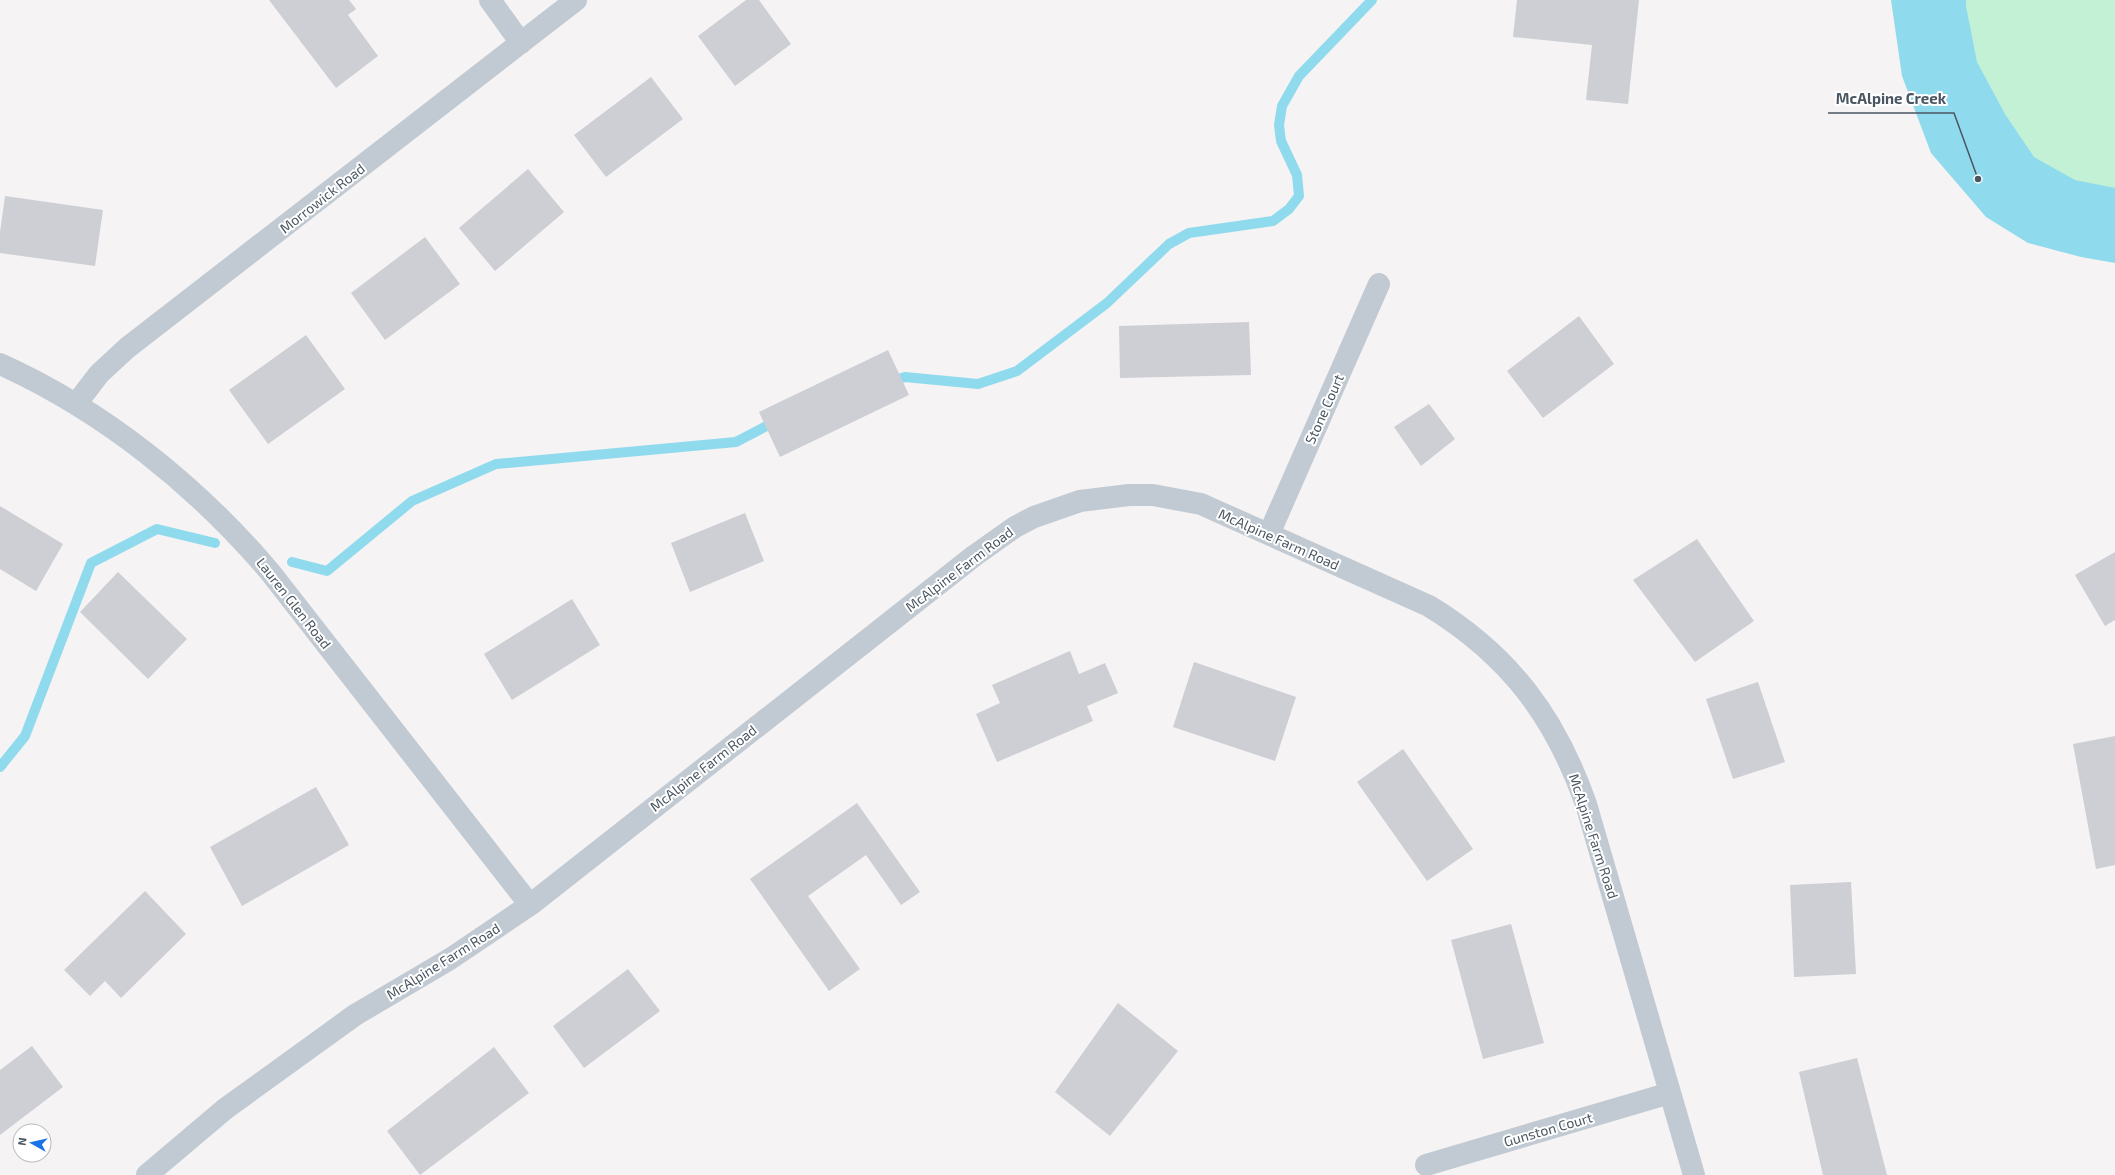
<svg xmlns="http://www.w3.org/2000/svg" width="2115" height="1175" viewBox="0 0 2115 1175" font-family="'Exo 2',sans-serif">
  <rect width="100%" height="100%" fill="#f5f3f3"/>
  <!-- green -->
  <path fill="#c3f1d5" d="M1954,0h161v219l-136,-98z"/>
  <!-- water -->
  <path fill="#90daee" d="M1891,0h75v6l11,56 28,52 29,43 41,23 40,8v75l-34,-6 -53,-14 -42,-26 -55,-64 -29,-77z"/>
  <g fill="none" stroke-linecap="round" stroke-linejoin="round">
    <!-- stream -->
    <path stroke="#90daee" stroke-width="10" d="M889,382l16,-5 73,7 39,-13 90,-68 62,-59 20,-11 84,-12 16,-12 10,-13 -2,-21 -16,-34 -2,-16 3,-19 17,-30 73,-76
      M292,562l35,9 85,-70 84,-37 240,-22 42,-22
      M0,767l25,-31 66,-173 66,-34 58,14"/>
  </g>
  <!-- building -->
  <path fill="#cdcfd5" d="M269,0h80l7,9 -8,6 30,41 -42,32z
    M746,0h13l32,44 -56,42 -37,-50z
    M1517,0h122l-11,104 -42,-4 6,-55 -79,-8z
    M651,77l32,42 -77,58 -32,-42z
    M528,169l36,43 -69,59 -36,-43z
    M5,196l98,14 -8,56 -95,-13v-21z
    M425,237l35,47 -75,56 -34,-47z
    M1579,316l35,48 -71,54 -36,-47z
    M1249,322l2,53 -131,3 -1,-52z
    M306,335l39,54 -77,55 -39,-54z
    M888,350l21,45 -129,62 -21,-45z
    M1429,404l26,35 -34,27 -27,-39z
    M0,506l63,38 -27,47 -36,-22z
    M745,513l19,48 -74,31 -19,-49z
    M1697,539l57,82 -59,41 -62,-82z
    M2115,552v68l-10,6 -30,-51z
    M118,572l69,67 -39,40 -68,-67z
    M572,599l28,46 -88,55 -28,-46z
    M1070,651l9,23 26,-11 13,30 -31,13 6,15 -96,41 -21,-48 24,-11 -8,-18z
    M1194,662l102,35 -21,64 -102,-34z
    M1758,682l27,80 -52,17 -27,-80z
    M2115,736v129l-19,4 -23,-125z
    M1403,749l70,100 -46,32 -70,-99z
    M316,787l33,58 -107,61 -32,-59z
    M857,803l63,89 -19,13 -35,-50 -58,41 52,73 -31,22 -79,-112z
    M1851,882l5,92 -62,3 -4,-92z
    M145,891l41,43 -65,64 -16,-17 -15,15 -26,-26z
    M1511,924l33,119 -61,16 -32,-119z
    M628,969l32,42 -76,57 -31,-42z
    M1118,1003l60,48 -68,85 -55,-44z
    M32,1046l31,41 -63,48v-65z
    M494,1047l35,46 -109,82 -33,-44z
    M1857,1058l30,117h-64l-24,-103z"/>
  <g fill="none" stroke-linecap="round" stroke-linejoin="round">
    <!-- minor -->
    <path stroke="#c1cad2" stroke-width="22" d="M490,0l31,43
      M0,364c104,47 197,122 270,208l260,333
      M76,404l23,-30 28,-26 449,-348
      M1269,534l110,-250
      M1426,1165l244,-72
      M147,1175l78,-66 130,-94 95,-56 80,-54 444,-349 41,-29 19,-10 46,-16 49,-6h24l48,9 228,102c80,49 126,110 157,198l108,371"/>
  </g>
  <g text-anchor="middle" dominant-baseline="central" stroke-width="4" stroke-linejoin="round" paint-order="stroke">
    <!-- street labels -->
    <g font-size="14" fill="#4a5661" stroke="#fff">
      <text transform="translate(322 198) rotate(-38)">Morrowick Road</text>
      <text transform="translate(1324 409) rotate(-66)">Stone Court</text>
      <text transform="translate(1279 539) rotate(24)">McAlpine Farm Road</text>
      <text transform="translate(959 569) rotate(-37)">McAlpine Farm Road</text>
      <text transform="translate(294 603) rotate(52)">Lauren Glen Road</text>
      <text transform="translate(703 768) rotate(-38)">McAlpine Farm Road</text>
      <text transform="translate(1594 836) rotate(72)">McAlpine Farm Road</text>
      <text transform="translate(443 961) rotate(-32)">McAlpine Farm Road</text>
      <text transform="translate(1548 1129) rotate(-16)">Gunston Court</text>
    </g>
  </g>
  <!-- callouts -->
  <path fill="none" stroke="#4a5661" stroke-width="1.5" d="M1978 179L1954 113H1828"/>
  <circle fill="#4a5661" stroke="#fff" stroke-width="1.5" cx="1978" cy="179" r="4"/>
  <g font-size="15" text-anchor="middle" font-weight="bold" fill="#4a5661" stroke="#fff" stroke-width="4" stroke-linejoin="round" paint-order="stroke">
    <text x="1891" y="104">McAlpine Creek</text>
  </g>
  <!-- north arrow -->
  <g transform="translate(32 1143) rotate(278)"><circle r="19" fill="#ffffff" stroke="#b7bbc0"/>
  <path d="M0-3L7 15L0 10L-7 15Z" fill="#1a73e8"/>
  <text y="-6" font-size="11" font-weight="bold" text-anchor="middle" fill="#4a5661">N</text>
  </g>
</svg>
